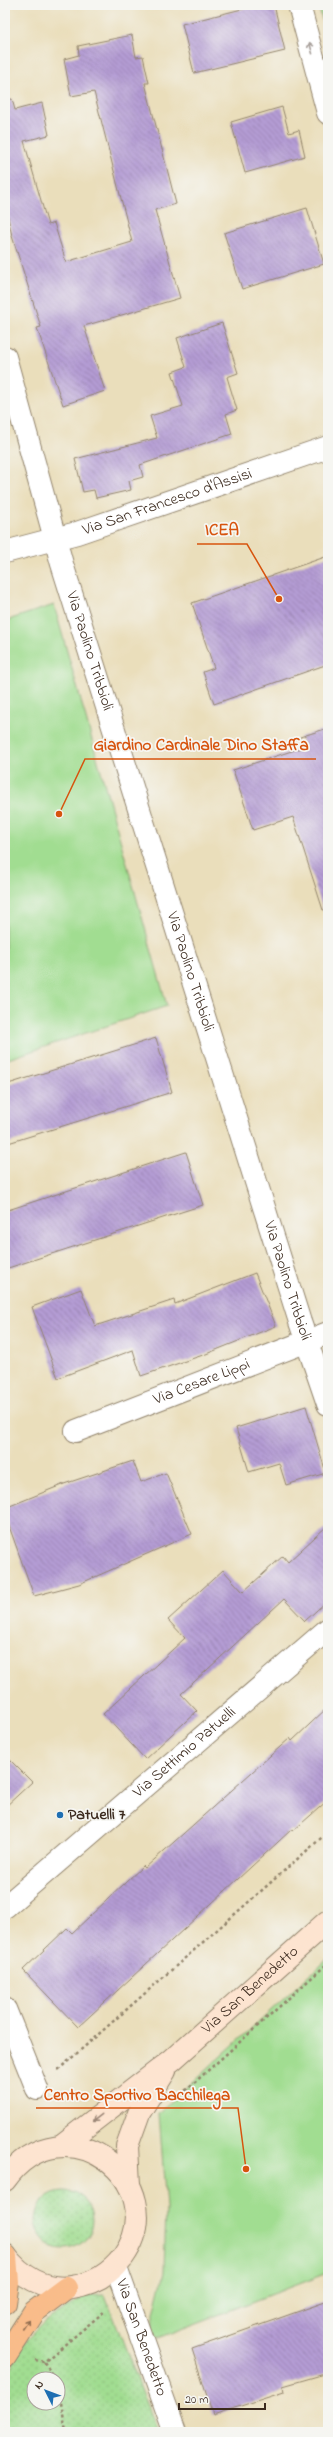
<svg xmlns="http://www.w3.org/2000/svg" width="333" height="2437" viewBox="0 0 333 2437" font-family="'Indie Flower',sans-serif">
  <defs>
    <pattern id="grass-dots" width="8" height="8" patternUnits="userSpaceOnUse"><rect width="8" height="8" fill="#a1dd91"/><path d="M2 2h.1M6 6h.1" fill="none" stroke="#8cbe7d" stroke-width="1.8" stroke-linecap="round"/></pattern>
    <pattern id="building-back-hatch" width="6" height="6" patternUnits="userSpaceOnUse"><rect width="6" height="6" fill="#b49cd4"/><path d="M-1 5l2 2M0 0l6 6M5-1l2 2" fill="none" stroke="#947fab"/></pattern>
  </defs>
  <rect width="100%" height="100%" fill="#f6f6f2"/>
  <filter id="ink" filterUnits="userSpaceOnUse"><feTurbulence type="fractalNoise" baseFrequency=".025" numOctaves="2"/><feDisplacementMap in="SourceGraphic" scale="8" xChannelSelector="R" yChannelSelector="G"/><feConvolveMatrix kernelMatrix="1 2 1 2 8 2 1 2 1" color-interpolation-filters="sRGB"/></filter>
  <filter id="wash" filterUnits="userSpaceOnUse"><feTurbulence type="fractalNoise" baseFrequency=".012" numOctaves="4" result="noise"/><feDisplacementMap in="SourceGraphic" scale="16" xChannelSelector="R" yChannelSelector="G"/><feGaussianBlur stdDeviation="0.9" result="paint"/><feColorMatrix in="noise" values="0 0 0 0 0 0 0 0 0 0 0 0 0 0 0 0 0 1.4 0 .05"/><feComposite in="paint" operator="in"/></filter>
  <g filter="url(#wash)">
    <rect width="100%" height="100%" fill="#eadebb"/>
    <!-- grass -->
    <path fill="url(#grass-dots)" stroke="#6e8458" fill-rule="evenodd" d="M35 2220a29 29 0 1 1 58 0a29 29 0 1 1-58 0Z
      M105,2295l53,137h-153v-52l18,-36 26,-26 36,-22zM34,2379h24v24h-24z"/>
    <!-- park -->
    <path fill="#a1dd91" stroke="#6e8458" d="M318,5h10v35z
      M54,605l113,401 -162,54v-439z
      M328,1958v315l-181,69 17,-70 2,-64 -7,-95z"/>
    <g id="blocks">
      <!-- building -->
      <path fill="url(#building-back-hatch)" d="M258,5h16l11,46 -91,22 -12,-49z
        M132,35l4,22 7,-1 6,27h-4l31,121 -21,6 25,88 -96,28 21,65 -42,14 -26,-77 4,-1 -29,-91 -7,-32v-104l7,-1 3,11 27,-7 7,32 -25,6 24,84 6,-2 12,39 66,-20 -38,-150 -23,4 -7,-37 15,-4 -1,-9z
        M282,107l7,26 10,-3 6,26 -60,17 -14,-51z
        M307,208l17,56 -82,25 -18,-56z
        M222,323l16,50 -11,4 10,33 -11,4 6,20 -92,31 3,12 -14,4 2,9 -35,8 -2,-8 -11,2 -8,-33 82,-21 -7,-22 33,-10 -11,-34 14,-5 -9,-29z
        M328,556v108l-114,40 -11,-32 11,-4 -22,-65z
        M328,728v181l-5,1 -30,-93 -40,13 -20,-60 71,-23 -4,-10z
        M156,1038l16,54 -167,52v-59z
        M186,1152l17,53 -198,64v-58z
        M255,1273l21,53 -70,28 -65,22 -8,-26 -75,28 -26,-71 49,-18 14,37 79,-26 1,4z
        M306,1406l20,67 -40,12 -7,-22 -30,9 -13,-44z
        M133,1461l8,21 25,-9 26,61 -113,50 -45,12 -29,-81v-7l59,-24z
        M328,1525v75l-23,21 -21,-22 -103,95 16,17 -52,48 -42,-45 82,-76 -17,-18 55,-50 20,22 40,-36 5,6z
        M328,1707v93l-35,31 -2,-1 -213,197 -55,-57 44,-42 5,5 71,-67 2,2 145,-130 2,3z
        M5,1755l27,27 -27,25z
        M328,2301v72l-45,13 1,6 -71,23 -21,-66z"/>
    </g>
  </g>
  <g filter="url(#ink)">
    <use href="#blocks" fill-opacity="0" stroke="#92846c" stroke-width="1"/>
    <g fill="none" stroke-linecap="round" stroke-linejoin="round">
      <!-- street casing -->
      <g stroke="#92846c" stroke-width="24">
        <g id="street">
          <path d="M299,5l29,108"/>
          <path id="s1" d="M5,357l57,207 238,758 28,82"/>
          <path id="s2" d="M5,552l72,-19 251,-86"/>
          <path id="s3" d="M76,1431l252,-98"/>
          <path id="s4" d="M5,1907l323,-278"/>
          <path d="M5,2009l32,80"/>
          <path id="s5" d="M116,2267l59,165"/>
        </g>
      </g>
      <!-- secondary casing -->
      <g stroke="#92846c" stroke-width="24">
        <g id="secondary">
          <path id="s6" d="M62,2145l110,-85 156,-139"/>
          <path d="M5,2180c59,-83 171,3 118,77 -13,17 -30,27 -51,30 -27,4 -52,-11 -67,-32"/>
          <path d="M129,2185l-2,-39 12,-33 26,-42"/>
        </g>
      </g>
      <!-- highway casing -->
      <g stroke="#92846c" stroke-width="24">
        <path id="highway" d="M5,2303l3,-21 -2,-26
          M5,2357l29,-45 32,-24"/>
      </g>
      <!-- path -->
      <path stroke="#92846c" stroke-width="2.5" stroke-dasharray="3 3" stroke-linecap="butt" d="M325,1430l3,7
        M58,2070l270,-238
        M185,2091l143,-128
        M35,2360l9,2 61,-51
        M44,2362l11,17
        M58,2385l8,47"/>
      <!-- street -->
      <use href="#street" stroke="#fff" stroke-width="22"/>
      <!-- secondary -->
      <use href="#secondary" stroke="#fde4d0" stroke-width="22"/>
      <!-- highway -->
      <use href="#highway" stroke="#f9bc8a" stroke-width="22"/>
    </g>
    <!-- one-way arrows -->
    <defs><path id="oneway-shaft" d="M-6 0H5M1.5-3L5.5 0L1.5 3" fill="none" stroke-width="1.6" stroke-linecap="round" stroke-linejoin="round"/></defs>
    <use stroke="#a79f9a" href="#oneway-shaft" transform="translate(311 48) rotate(-105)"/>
    <use stroke="#9c8777" href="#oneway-shaft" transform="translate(97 2118) rotate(142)"/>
    <use stroke="#906c4f" href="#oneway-shaft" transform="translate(26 2324) rotate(-57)"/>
  </g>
  <!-- markers -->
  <circle fill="#1f6fb2" stroke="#f6f6f2" stroke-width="1.5" cx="60" cy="1815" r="4"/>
  <g text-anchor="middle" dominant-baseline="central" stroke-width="3.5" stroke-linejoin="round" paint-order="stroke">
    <!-- street labels -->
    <g font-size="16" fill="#3b2a1e" stroke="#f6f6f2">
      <text stroke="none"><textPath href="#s2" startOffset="170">Via San Francesco d'Assisi</textPath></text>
      <text stroke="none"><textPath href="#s1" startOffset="306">Via Paolino Tribbioli</textPath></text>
      <text stroke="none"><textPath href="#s1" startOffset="642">Via Paolino Tribbioli</textPath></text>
      <text stroke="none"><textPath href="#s1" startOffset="966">Via Paolino Tribbioli</textPath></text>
      <text stroke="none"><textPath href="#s3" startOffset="135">Via Cesare Lippi</textPath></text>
      <text stroke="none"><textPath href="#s4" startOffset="237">Via Settimio Patuelli</textPath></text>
      <text stroke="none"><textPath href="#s6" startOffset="244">Via San Benedetto</textPath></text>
      <text stroke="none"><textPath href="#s5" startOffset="75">Via San Benedetto</textPath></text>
    </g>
    <!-- poi labels -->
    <g font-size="16" font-weight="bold" fill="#3b2a1e" stroke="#f6f6f2" text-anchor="start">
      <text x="68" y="1815">Patuelli 7</text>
    </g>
  </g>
  <!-- callouts -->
  <path fill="none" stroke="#d7540e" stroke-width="1.5" d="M279 599L247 544H197M59 814L85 759H316M246 2169L238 2108H36"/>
  <g fill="#d7540e" stroke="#f6f6f2" stroke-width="1.5">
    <circle cx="279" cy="599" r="4"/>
    <circle cx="59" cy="814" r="4"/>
    <circle cx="246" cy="2169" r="4"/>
  </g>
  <g font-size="17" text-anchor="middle" font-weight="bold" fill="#d7540e" stroke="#f6f6f2" stroke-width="3.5" stroke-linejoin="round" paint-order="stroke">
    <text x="222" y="535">ICEA</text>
    <text x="201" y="750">Giardino Cardinale Dino Staffa</text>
    <text x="137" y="2100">Centro Sportivo Bacchilega</text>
  </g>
  <!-- margin -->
  <rect width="333" height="2437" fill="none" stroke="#f6f6f2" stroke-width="20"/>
  <!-- north arrow -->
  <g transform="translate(46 2391) rotate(312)"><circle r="19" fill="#f6f6f2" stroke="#aba49d"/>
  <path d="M0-3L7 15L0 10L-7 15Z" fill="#1f6fb2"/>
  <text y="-6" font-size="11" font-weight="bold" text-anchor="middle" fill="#3b2a1e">N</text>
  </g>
  <!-- scale -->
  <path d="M179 2403v6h86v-6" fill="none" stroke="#3b2a1e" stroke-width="2"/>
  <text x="185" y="2403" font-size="12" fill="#3b2a1e" stroke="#f6f6f2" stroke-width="3" paint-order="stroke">20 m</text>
</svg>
